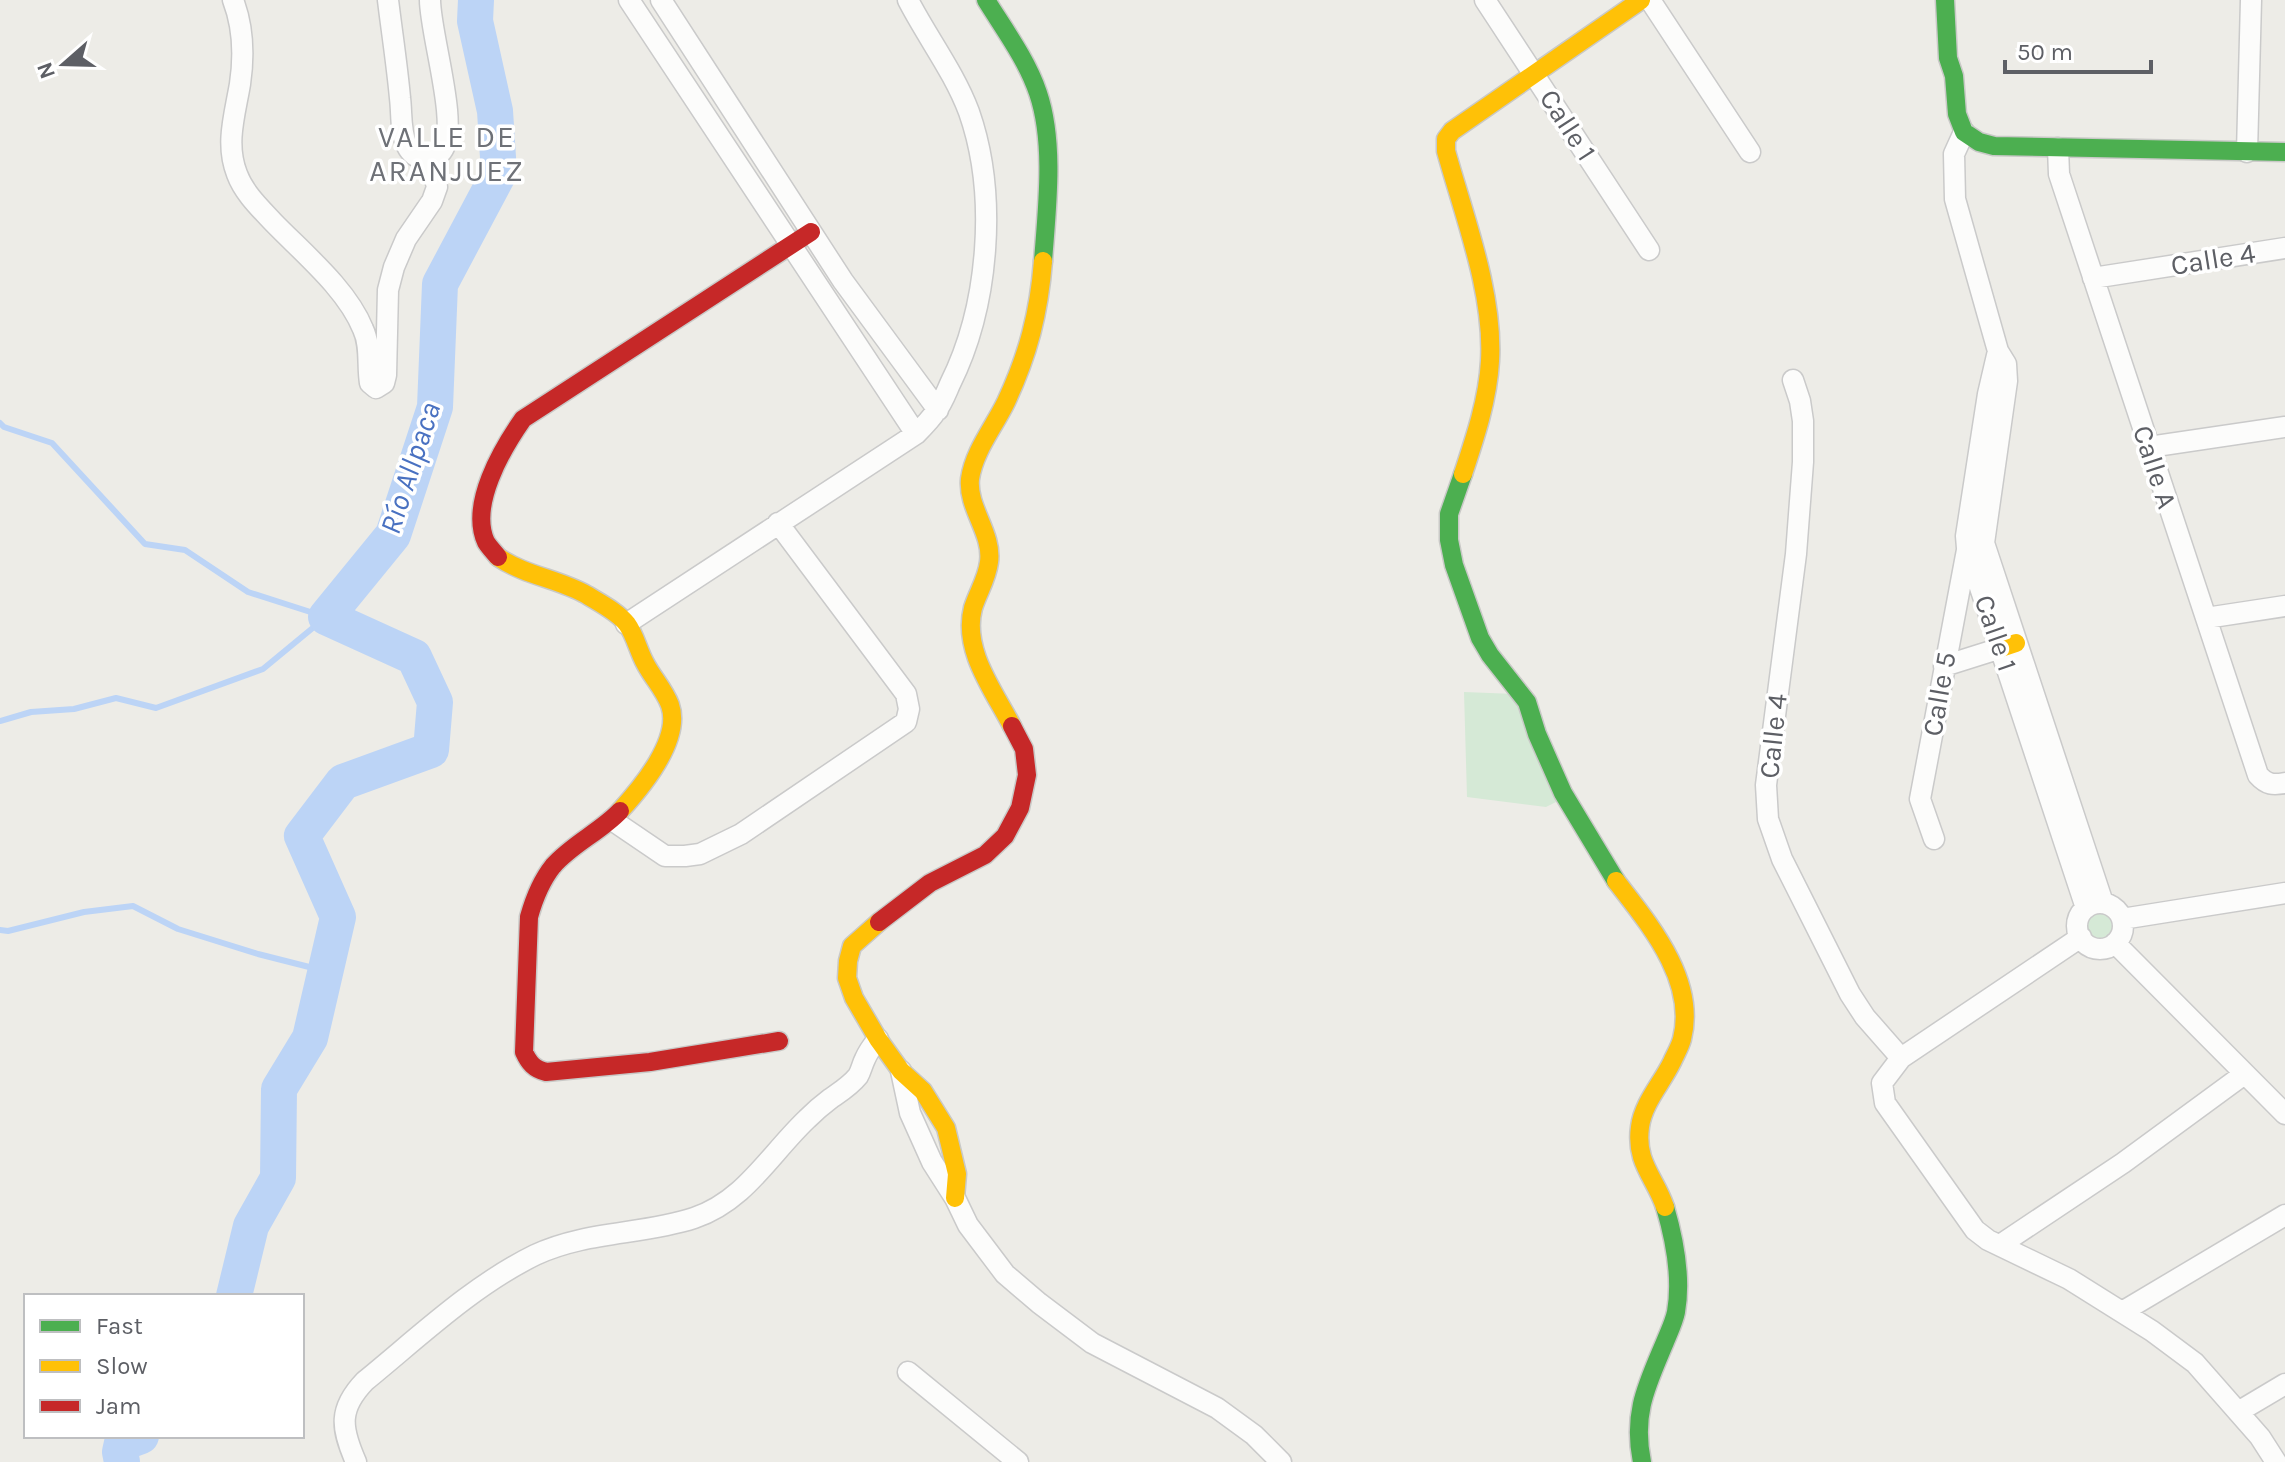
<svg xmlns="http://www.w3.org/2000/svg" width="2285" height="1462" viewBox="0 0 2285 1462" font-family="Karla,sans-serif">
  <rect width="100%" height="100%" fill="#edece7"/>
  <!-- green -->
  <path fill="#d5e9d6" d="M1464,692l51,2 41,108 -10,5 -79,-10z
    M2087 926a14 14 0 1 1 28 0a14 14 0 1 1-28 0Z"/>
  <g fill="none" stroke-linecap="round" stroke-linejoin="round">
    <!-- stream -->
    <path stroke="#bcd4f6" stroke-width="6" d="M0,423l4,4 48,16 93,101 40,6 63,42 78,25
      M0,721l31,-9 43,-3 42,-11 40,10 107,-39 63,-52
      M0,930l8,1 76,-19 49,-6 45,23 80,25 67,17"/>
    <!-- river -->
    <path stroke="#bcd4f6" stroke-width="36" d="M234,1296l17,-70 27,-48 1,-89 31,-51 28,-121 -36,-81 41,-54 88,-32 4,-48 -21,-45 -88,-40 67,-82 42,-128 5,-123 59,-111 -4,-62 -20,-90 1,-21
      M122,1462l-2,-10 2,-9 19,-7"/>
    <!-- street casing -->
    <g stroke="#cacaca" stroke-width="23">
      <path id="street" d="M233,0c10,26 11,57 7,84 -5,30 -15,60 -3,90 7,19 23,34 36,48 30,31 74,67 90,107 8,17 4,36 7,54l6,5 8,-5 2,-8 2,-85 6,-23 12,-28 26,-38 5,-14 -7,-28
        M388,0c4,33 9,65 12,98 2,16 0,34 7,48 7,14 25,18 35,5 18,-24 -12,-117 -12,-151
        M629,0l287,434
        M661,0l182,281 95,129
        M1485,0l164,250
        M1650,0l100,152
        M1964,132l-10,22 1,45 43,152 8,13 1,17 -23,162 119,360
        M2058,148l1,26 199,601c9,10 15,10 27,8
        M2247,152l4,-152
        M2093,278l192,-30
        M1998,351l-10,43 -22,142 1,12 119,360
        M1793,380l7,21 3,20v41l-7,92 -30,231 2,34 14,40 68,135 15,23 36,41
        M2149,447l136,-20
        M2206,618l79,-12
        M626,624l290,-190c7,-7 15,-15 20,-23 6,-7 10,-18 14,-27 39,-78 48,-189 19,-272 -15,-40 -42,-75 -61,-112
        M1944,666l57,-18
        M612,820l53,36h20l15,-2 41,-20 165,-112 3,-13 -3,-15 -128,-171
        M1934,839l-14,-40 47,-249
        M2077 926a23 23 0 1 1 46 0a23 23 0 1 1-46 0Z
        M2122,919l163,-26
        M2081,937l-180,121 -19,25 3,20 90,127 13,10 81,39 83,52 43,32 65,74 16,25
        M2115,943l170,171
        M901,1071l9,42 22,49 23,36 13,27 37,49 34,29 53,40 125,65 37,27 27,27
        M2000,1245l123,-82 120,-88
        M2122,1312l163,-97
        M908,1372l110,90
        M2238,1412l47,-28
        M356,1462c-15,-34 -18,-53 9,-81 54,-44 107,-95 170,-126 51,-24 107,-20 159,-37 51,-17 76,-64 113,-99 7,-7 15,-14 23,-20 10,-7 20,-13 28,-23 3,-5 4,-11 7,-17 3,-7 8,-14 13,-20"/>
    </g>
    <!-- fast casing -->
    <g stroke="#c9c9c7" stroke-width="21">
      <path id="fast" d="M986,0c18,29 41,60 52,93 17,50 9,115 5,168
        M1945,0l3,58 6,18 3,38 7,18 15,10 15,4 291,6
        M1463,474l-14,40v26l5,25 26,73 10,17 37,47 10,32 26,59 53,88
        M1642,1462c-10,-49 5,-77 23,-120 4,-10 9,-20 11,-30 6,-34 -1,-71 -11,-105"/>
    </g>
    <!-- slow casing -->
    <g stroke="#c9c9c7" stroke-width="21">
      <path id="slow" d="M1463,474c12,-36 25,-75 27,-113 4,-68 -26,-145 -44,-210v-12l6,-8 189,-131
        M498,557c28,19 61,22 89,38 13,8 31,17 40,29 8,11 11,26 18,39 7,14 19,26 25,42 12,34 -28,82 -50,106
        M2001,648l15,-5
        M1012,726c-18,-35 -50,-76 -39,-118 5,-16 14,-29 16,-46 4,-29 -22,-54 -19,-83 4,-28 24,-52 36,-77 22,-47 33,-89 37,-141
        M1616,881c33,43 81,99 66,158 -2,8 -7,16 -10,23 -10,21 -29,41 -32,65 -5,36 15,50 25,80
        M879,922l-27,24 -4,15 -1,17 7,20 24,41 23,32 22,20 23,37 11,46 -2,24"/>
    </g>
    <!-- jam casing -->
    <g stroke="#c9c9c7" stroke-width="21">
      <path id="jam" d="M498,557c-4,-5 -9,-10 -12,-15 -17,-37 16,-93 37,-123l288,-187
        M620,811c-20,21 -48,33 -67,55 -12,15 -19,33 -24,51l-5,135c5,11 10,17 22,20l104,-10 129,-21
        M879,922l51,-39 55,-28 20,-19 15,-28 7,-33 -3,-26 -12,-23"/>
    </g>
    <!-- street -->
    <use href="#street" stroke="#fcfcfb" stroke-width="20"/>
    <!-- fast -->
    <use href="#fast" stroke="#4caf50" stroke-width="18"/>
    <!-- slow -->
    <use href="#slow" stroke="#ffc107" stroke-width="18"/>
    <!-- jam -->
    <use href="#jam" stroke="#c62828" stroke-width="18"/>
  </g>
  <g text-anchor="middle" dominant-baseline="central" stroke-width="7" stroke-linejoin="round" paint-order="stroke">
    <!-- street labels -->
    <g font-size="28" fill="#5d5f65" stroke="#fff">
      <text transform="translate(1568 125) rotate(57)">Calle 1</text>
      <text transform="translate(2213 259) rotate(-9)">Calle 4</text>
      <text transform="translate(2155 467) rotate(72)">Calle A</text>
      <text transform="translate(1996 633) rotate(71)">Calle 1</text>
      <text transform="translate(1939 694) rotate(-80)">Calle 5</text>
      <text transform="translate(1773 736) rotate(-84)">Calle 4</text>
    </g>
    <!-- neighbourhood labels -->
    <g font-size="30" letter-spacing="2" fill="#6e7177" stroke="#fff">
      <text x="447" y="137">VALLE DE<tspan x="447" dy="34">ARANJUEZ</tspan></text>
    </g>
    <!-- water labels -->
    <g font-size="30" font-style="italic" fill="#4971c1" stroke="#fff">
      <text transform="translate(410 468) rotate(-72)">Río Allpaca</text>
    </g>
  </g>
  <!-- legend -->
  <rect x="24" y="1294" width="280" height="144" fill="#ffffff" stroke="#bebfc1" stroke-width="2"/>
  <rect x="40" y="1320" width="40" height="12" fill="#4caf50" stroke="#bebfc1" stroke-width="2"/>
  <text x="96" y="1334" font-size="24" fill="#5d5f65">Fast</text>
  <rect x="40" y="1360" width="40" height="12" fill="#ffc107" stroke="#bebfc1" stroke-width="2"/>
  <text x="96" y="1374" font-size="24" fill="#5d5f65">Slow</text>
  <rect x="40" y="1400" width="40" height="12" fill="#c62828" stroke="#bebfc1" stroke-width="2"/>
  <text x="96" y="1414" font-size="24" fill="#5d5f65">Jam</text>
  <!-- north arrow -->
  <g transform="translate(64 64) rotate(250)" stroke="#ffffff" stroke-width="6" paint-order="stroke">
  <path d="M0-6L14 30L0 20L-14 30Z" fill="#5d5f65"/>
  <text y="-12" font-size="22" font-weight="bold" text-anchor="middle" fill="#5d5f65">N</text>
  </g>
  <!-- scale -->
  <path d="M2005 60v12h146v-12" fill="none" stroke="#5d5f65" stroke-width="4"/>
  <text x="2017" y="60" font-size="24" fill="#5d5f65" stroke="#ffffff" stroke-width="6" paint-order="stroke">50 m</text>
</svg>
